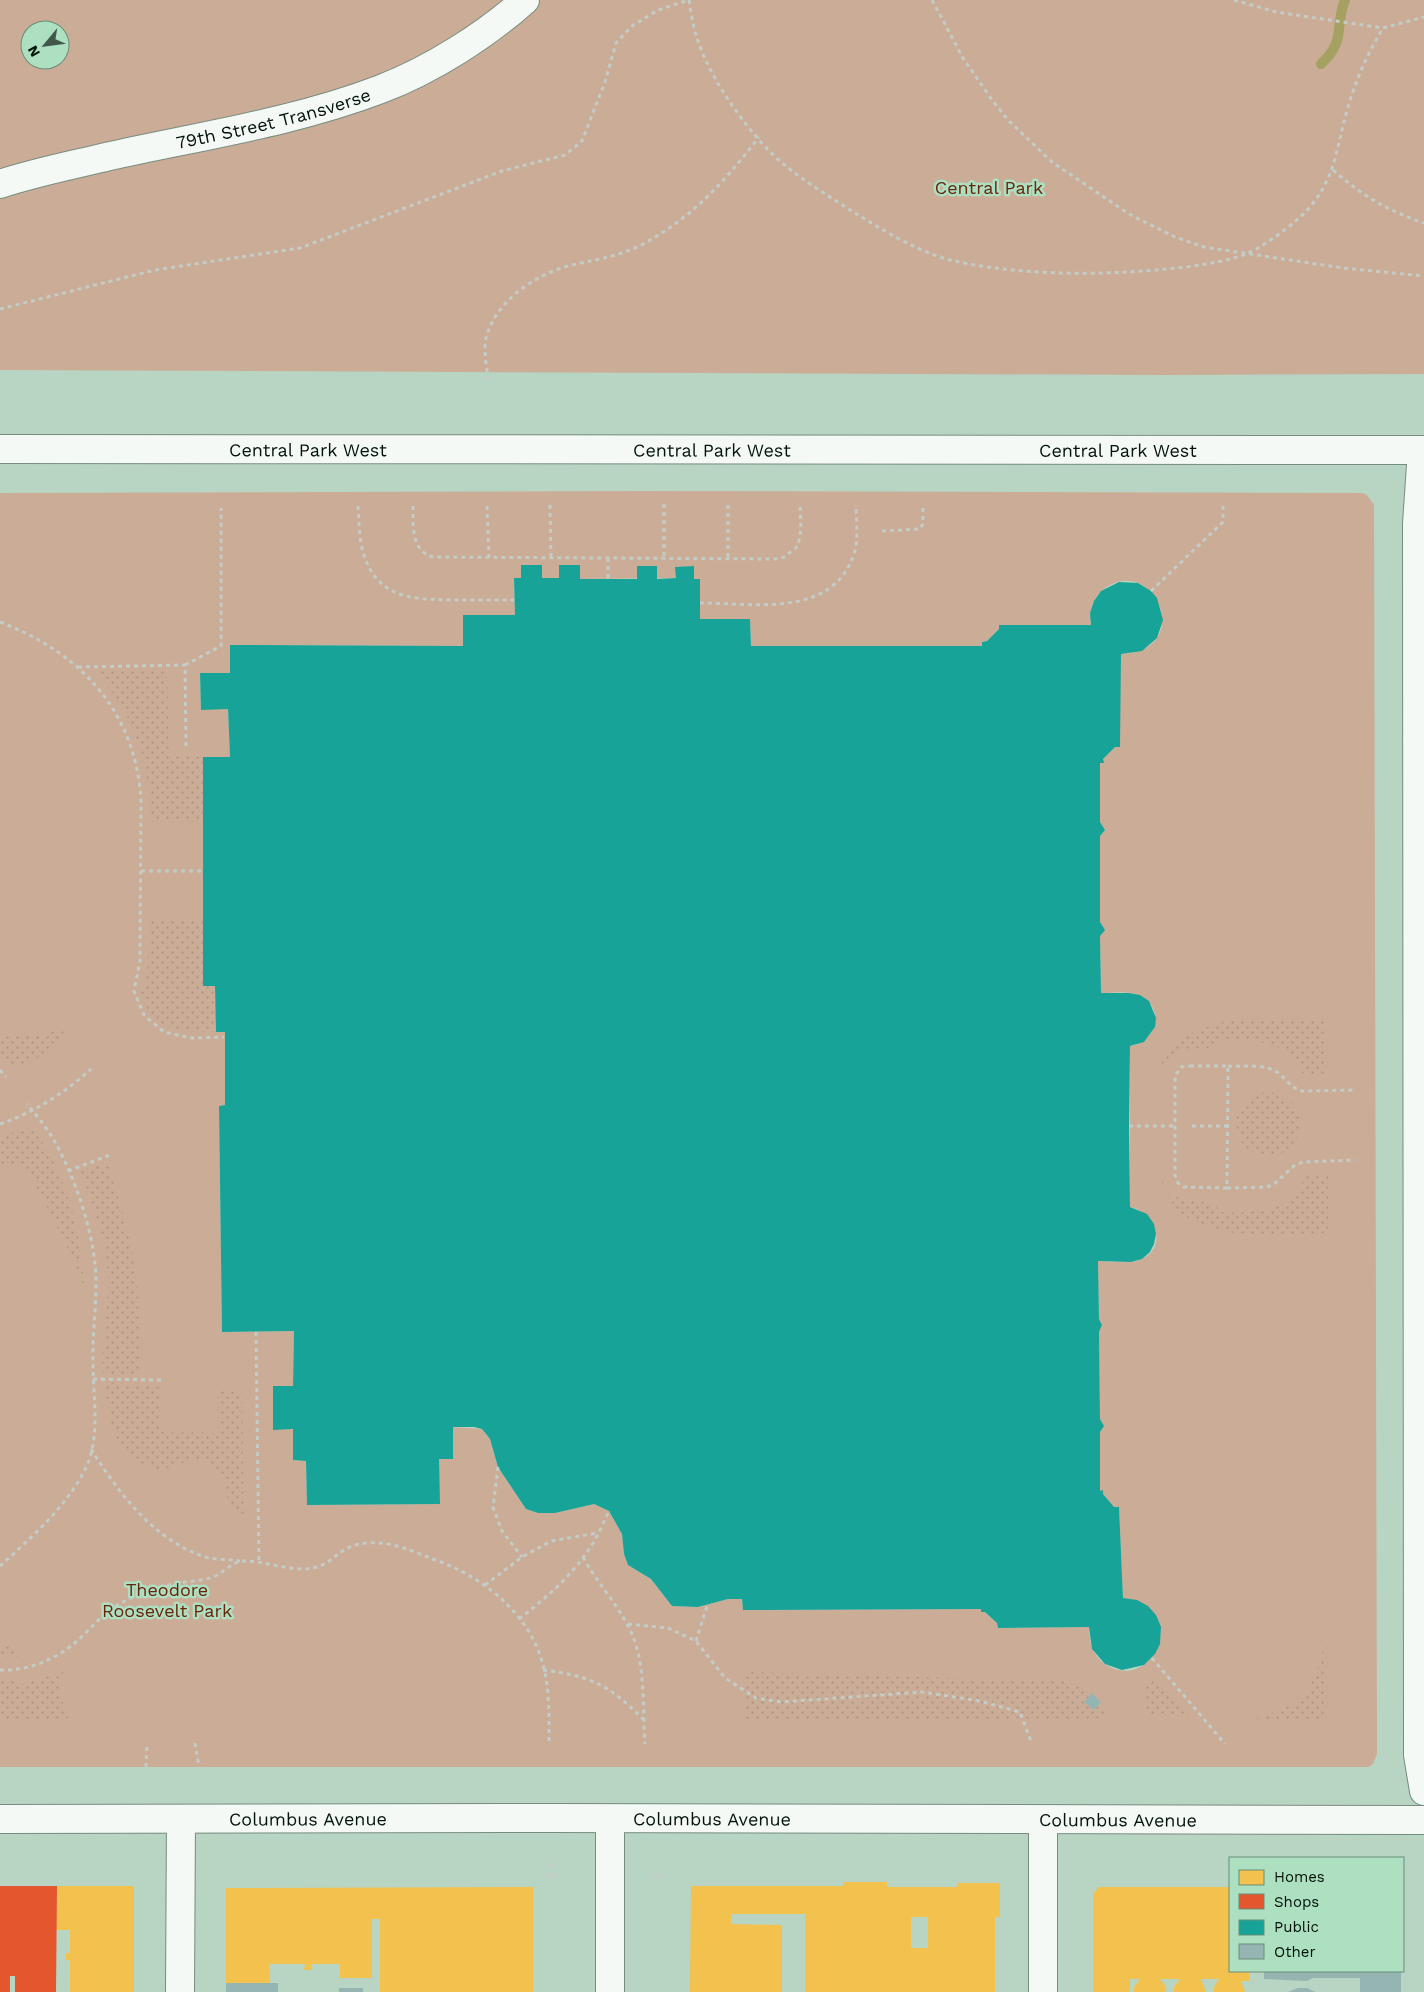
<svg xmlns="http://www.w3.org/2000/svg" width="1424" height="1992" viewBox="0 0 1424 1992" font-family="'Work Sans',sans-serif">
  <defs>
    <pattern id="garden-dots" width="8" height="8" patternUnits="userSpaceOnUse" patternTransform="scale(1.25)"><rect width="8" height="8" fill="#cbac97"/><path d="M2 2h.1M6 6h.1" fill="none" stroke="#ad9381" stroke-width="1.8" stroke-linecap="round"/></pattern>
  </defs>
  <rect width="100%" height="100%" fill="#b8d4c3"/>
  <!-- green -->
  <path fill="#cbac97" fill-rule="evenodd" d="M0,0h1424v374l-261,1 -1163,-5zM30,30h30v30h-30z
    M642,491l720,2 5,2 7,10 3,1249 -4,10 -5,3h-1368v-1274zM542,565v13h17l21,-13v14l96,-1v-11h18v12h6v40h50l1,27h231v-4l5,-1 12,-12v-4h92c-2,-14 2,-28 14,-37 50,-34 91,63 16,66l-6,93 -12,12v4h-3v59l5,8 -5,6v86l4,8 -4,6 1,57c12,0 27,-3 39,3 26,11 16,48 -10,50v161c26,6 38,39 12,52 -12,6 -31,2 -44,2l1,58 3,6 -3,7 1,87 4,7 -4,6v59h3v3l11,13h5l4,91c71,12 28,97 -18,66 -13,-9 -16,-22 -16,-37l-91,1 -1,-5 -12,-11h-4v-3l-238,1 -1,-11h-14l-30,8 -26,-1 -21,-27 -23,-14 -4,-11 -2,-20 -13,-23 -15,-7 -39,9h-17l-12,-4 -28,-42 -8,-28 -8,-10 -29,-2 -14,32v45l-132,1 -1,-44 -13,-1v-31h-20v-42l20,-1 1,-55 -72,1 -3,-226 6,-1v-73h-9l-1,-46h-12v-228l27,-1 -2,-48h-27l-1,-36h30v-28l233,1 52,-31 -1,-37h7z"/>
  <!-- garden -->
  <path fill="url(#garden-dots)" d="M102,671h65l2,85 34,1v65h-52c-1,-54 -14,-102 -50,-144l-2,-4z
    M150,920h53v66h12l1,46c-38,0 -57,2 -76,-36l7,-23z
    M1237,1019h89l1,57 -24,-1c-6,-31 -56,-40 -83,-34 -3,1 -6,5 -9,6 -6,2 -13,1 -20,1 -18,3 -27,13 -32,29 3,-39 45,-51 78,-58z
    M66,1030c-15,16 -32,39 -56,36l-10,-9v-21l38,-2z
    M1236 1124a32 32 0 1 1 64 0a32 32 0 1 1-64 0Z
    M29,1128l4,1c34,45 48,103 51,158 -15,-41 -37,-79 -57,-118l-10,-4 -17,3v-32z
    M108,1162l23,81 7,49 2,82h-37c-2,-31 5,-61 5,-92 0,-39 -14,-75 -28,-111z
    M1304,1176h24v57c-53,1 -153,15 -167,-55 9,26 31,21 53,26l7,8c27,1 79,0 83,-36z
    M106,1382l53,5 1,45 58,1v-42l24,1 2,125c-26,-14 -12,-43 -36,-54 -17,-8 -28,3 -44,6 -10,1 -17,-2 -25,-7 -30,-20 -31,-47 -33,-80z
    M1327,1636v84l-73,-1c56,-16 59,-30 73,-83z
    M0,1642l3,4 14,2 7,9h-24z
    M63,1671l-3,24 9,24h-69v-39l20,-1 1,5z
    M744,1672l322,9 26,12 -8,9 10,8 7,-8 6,16 -362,3z
    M1155,1680l35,37 -42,-1 -5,-27z"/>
  <!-- homes -->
  <path fill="#f2c14e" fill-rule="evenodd" d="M843,1882h44v5h71v-4h42v34h-5v75h-190v-78h-74v10l51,1v67h-92l1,-106h153zM911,1917h17v31h-17z
    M57,1886h77v106h-64v-32h-4v-7h4v-23h-14z
    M533,1887v105h-153v-73h-8v59h-32v-14h-29v6h-7l1,-6h-36l1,19h-44v-95z
    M1099,1887h131v84h19v10h-8l4,11h-31v-5l5,-8h-18l5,13h-32v-5l6,-8h-20l6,8v5h-32v-5l6,-8h-10v13h-37v-98z"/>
  <!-- shops -->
  <path fill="#e4572e" d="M0,1886h57l-1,106h-41v-16h-5v16h-10z"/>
  <!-- public -->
  <path fill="#17a398" d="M521,565h21v13h17v-13h21v14h57v-13h20v13l19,-1 -1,-11 19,-1v13h6v40h50l1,27h231v-4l5,-1 12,-12v-4h92l-1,-12 4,-12 7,-10 18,-9 19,1 13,8 6,7 6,22 -6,18 -15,13 -21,3 -1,93h-5l-12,12 1,4h-4v59l5,8 -5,6v86l5,8 -5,6 1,57h28l11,2 9,6 7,17 -1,9 -11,15 -14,4 -1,80 1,81 17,7 7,10 2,10 -2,10 -4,8 -8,7 -11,3 -33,-1 1,58 3,6 -3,7 1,87 4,7 -4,6v59l3,-1v4l11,13h5l4,91 14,2 11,6 8,9 5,12 -1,17 -5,10 -11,11 -22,5 -17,-6 -13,-15 -3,-22 -91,1 -1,-5 -12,-11h-4v-3l-238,1 -1,-11h-14l-30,8 -26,-1 -21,-27 -23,-14 -4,-11 -2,-20 -13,-23 -15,-7 -39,9h-17l-12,-4 -28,-42 -8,-28 -8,-10 -8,-2h-21v32h-14l1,45 -133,1 -1,-44 -13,-1v-31l-20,1v-44h20l1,-55 -72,1 -3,-226 6,-1v-73h-9l-1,-46h-12v-229h27l-2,-48 -27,1 -1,-37h30v-28l233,1v-31h52l-1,-37h7z"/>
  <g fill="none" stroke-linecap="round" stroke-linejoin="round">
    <!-- stream -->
    <path stroke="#a4a163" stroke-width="10" d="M1321,64c26,-24 13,-37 24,-64"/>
  </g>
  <!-- building -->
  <path fill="#95b5b3" d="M1092,1693l9,9 -7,8 -10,-8z
    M1264,1971h137v21h-41v-14h-47l-6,3 -43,-2z
    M226,1983h52v9h-52z
    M339,1988h24v4h-24z
    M1298,1988h9l8,4h-27z"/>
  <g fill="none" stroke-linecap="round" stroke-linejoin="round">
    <!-- street casing -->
    <g stroke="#778c7f" stroke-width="30">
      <path id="street" d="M1422,450l-5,74 1,1212v19l6,36
        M1043,1820v172
        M180,1992l1,-173"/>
    </g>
    <!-- secondary casing -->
    <g stroke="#778c7f" stroke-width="30">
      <g id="secondary">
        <path id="s1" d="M0,184c36,-12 73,-19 110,-28 90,-20 185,-34 271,-67 50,-19 105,-54 144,-89"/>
        <path id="s2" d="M0,449l1424,1"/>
        <path d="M610,1819v173"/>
      </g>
    </g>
    <!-- primary casing -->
    <g stroke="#778c7f" stroke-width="30">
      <g id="primary">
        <path id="s3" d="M0,1819l550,-1 874,2"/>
      </g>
    </g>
    <!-- path -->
    <path stroke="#c3ccc6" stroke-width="3" stroke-dasharray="4 4" stroke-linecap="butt" d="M689,0c2,12 4,26 8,38 13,42 55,101 90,129 21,17 45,31 68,46 29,18 62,38 95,47 55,13 121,15 177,12 35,-2 87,-6 119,-18 17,-7 38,-23 52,-35 38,-34 37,-68 50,-112 8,-28 20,-54 35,-79
      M932,0l31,58 29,42 16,20 44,42 77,52 46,23 29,10 139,21 81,8
      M1234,0l42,12 107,16 41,-11
      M1333,170c30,26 53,40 91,53
      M0,309l155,-39 145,-22 202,-77 63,-16 17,-14 23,-59 11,-39 16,-17 26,-16 31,-10
      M488,380c-1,-13 -5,-30 -2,-42 10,-38 50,-64 86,-73 26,-6 49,-9 73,-22 49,-27 80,-62 114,-106
      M664,504v54
      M550,505l1,53
      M728,505v53
      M358,506c1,14 1,29 4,42 13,51 48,51 91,52 20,0 41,0 61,0
      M413,506c0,20 -2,45 20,51l342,2 9,-2 14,-11 3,-17 -1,-24
      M487,506l2,51
      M882,531l38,-2 3,-5v-19
      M608,558v21
      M1151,591l72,-69v-17
      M700,603c53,0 132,16 154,-49 5,-15 2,-34 2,-49
      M0,622c81,31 135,89 141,177l-1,162 -6,30 10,24 20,17 27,6 33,-1
      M185,665l36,-19v-138
      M78,667l107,-2 1,82
      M141,871h62
      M1190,1066h38l-1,122 -43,-1 -6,-4 -3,-8v-99l6,-9z
      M1228,1066c14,1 33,-2 45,4 12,5 16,18 29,21l53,-1
      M0,1070l6,7
      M0,1124c33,-11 65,-31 91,-55
      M1129,1126h45
      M1192,1126h35
      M68,1171l42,-16
      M1227,1188l39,-1 7,-2 22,-20 8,-3 52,-2
      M256,1332l3,232
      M93,1379l71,1
      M91,1449c27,43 61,89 111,107 11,4 26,3 38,5
      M498,1467l-5,40 9,24 20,26
      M583,1557c13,24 31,43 44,67 20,35 15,81 18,120
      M0,1566c33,-30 70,-62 88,-103 12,-31 5,-67 5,-98 -1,-27 3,-54 3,-80 1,-45 -21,-110 -44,-148 -7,-12 -17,-23 -25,-33
      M485,1585l37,-28 29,-16 47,-8
      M519,1619c27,-21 54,-44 72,-73 7,-10 12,-23 18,-35
      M628,1624l40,4 28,13 29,37 31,20 25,4 141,-10 58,9 40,11 12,32
      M696,1641l11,-35
      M1152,1658l73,86
      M0,1670c28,1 55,-10 76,-28 16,-14 29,-32 49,-41 17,-8 36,-15 54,-18 11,-2 23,-2 34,-6 9,-3 19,-15 29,-16 23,-1 52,13 75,6 19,-6 24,-23 51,-24 23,-2 44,8 65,16 46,16 92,50 108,99 9,27 8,57 8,86
      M543,1670c48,6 66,15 100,49
      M195,1743l4,24
      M146,1767l1,-24
      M545,1876h17
      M550,1876v-17
      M654,1876h15"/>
    <!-- street -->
    <use href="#street" stroke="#f4f9f6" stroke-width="28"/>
    <!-- secondary -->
    <use href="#secondary" stroke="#f4f9f6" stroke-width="28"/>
    <!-- primary -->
    <use href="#primary" stroke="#f4f9f6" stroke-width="28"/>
  </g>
  <g text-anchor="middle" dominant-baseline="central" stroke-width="5" stroke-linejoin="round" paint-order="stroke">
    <!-- street labels -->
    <g font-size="18" fill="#02130a" stroke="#addfc1">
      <text stroke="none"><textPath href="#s1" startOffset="281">79th Street Transverse</textPath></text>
      <text stroke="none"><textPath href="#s2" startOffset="308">Central Park West</textPath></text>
      <text stroke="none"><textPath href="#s2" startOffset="712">Central Park West</textPath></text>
      <text stroke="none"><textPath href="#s2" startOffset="1118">Central Park West</textPath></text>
      <text stroke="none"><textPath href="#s3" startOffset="308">Columbus Avenue</textPath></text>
      <text stroke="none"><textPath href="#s3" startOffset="712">Columbus Avenue</textPath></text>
      <text stroke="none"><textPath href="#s3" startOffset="1118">Columbus Avenue</textPath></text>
    </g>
    <!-- park labels -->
    <g font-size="18" fill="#6a240b" stroke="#addfc1">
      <text x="989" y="187">Central Park</text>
      <text x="167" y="1589">Theodore<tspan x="167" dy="21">Roosevelt Park</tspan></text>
    </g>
  </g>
  <!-- legend -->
  <rect x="1229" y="1857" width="175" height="115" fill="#addfc1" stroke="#698d78"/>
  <rect x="1239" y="1870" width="25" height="15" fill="#f2c14e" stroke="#698d78"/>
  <text x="1274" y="1882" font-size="15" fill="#02130a">Homes</text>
  <rect x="1239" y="1894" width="25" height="15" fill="#e4572e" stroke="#698d78"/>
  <text x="1274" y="1907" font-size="15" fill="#02130a">Shops</text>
  <rect x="1239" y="1920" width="25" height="15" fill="#17a398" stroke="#698d78"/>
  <text x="1274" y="1932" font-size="15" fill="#02130a">Public</text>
  <rect x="1239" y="1944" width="25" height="15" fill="#95b5b3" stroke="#698d78"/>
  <text x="1274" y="1957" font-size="15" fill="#02130a">Other</text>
  <!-- north arrow -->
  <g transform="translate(45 45) rotate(241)"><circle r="24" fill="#addfc1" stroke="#698d78"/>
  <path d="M0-4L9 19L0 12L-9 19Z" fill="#42574b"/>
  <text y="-8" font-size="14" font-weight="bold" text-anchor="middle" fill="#02130a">N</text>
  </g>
</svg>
